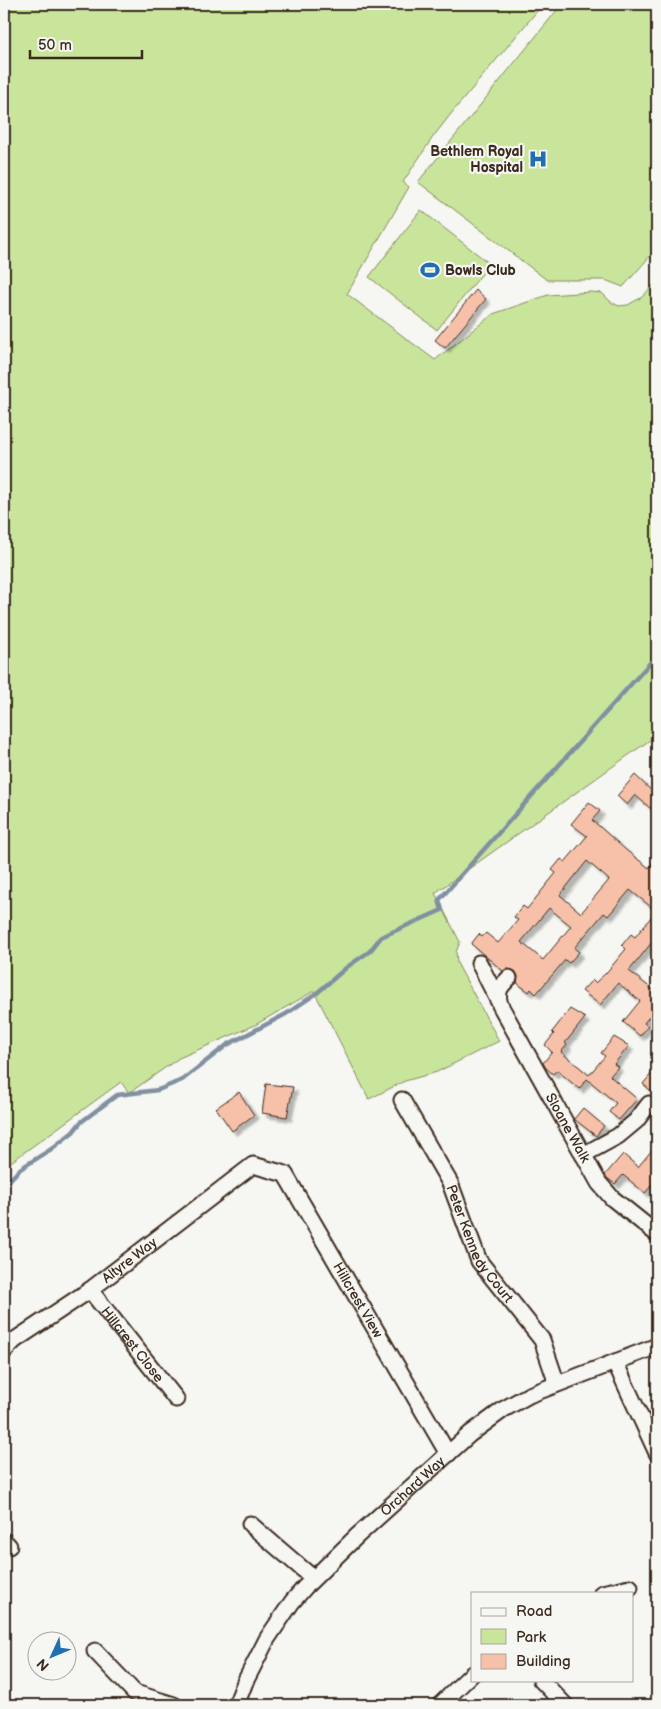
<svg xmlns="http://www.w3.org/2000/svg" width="661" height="1709" viewBox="0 0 661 1709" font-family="'Balsamiq Sans',sans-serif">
  <defs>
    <filter id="shadow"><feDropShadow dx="4.5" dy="4.5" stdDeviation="1" flood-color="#0004"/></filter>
  </defs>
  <rect width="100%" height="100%" fill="#f6f6f2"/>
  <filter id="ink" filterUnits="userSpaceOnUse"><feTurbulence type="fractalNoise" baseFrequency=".02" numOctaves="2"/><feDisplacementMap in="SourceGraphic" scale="10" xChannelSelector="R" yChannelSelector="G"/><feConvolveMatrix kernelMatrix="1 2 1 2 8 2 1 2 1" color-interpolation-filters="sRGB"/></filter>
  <g filter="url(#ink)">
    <!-- green -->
    <path fill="#c9e59c" stroke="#82885d" d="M4,4h539l-93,111 -17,22 -30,45 6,5 -62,107 88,66 58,-46 55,-19 43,-3 11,1 9,9 8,4 9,-1 14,-8 15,-16v454l-222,158 25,49 -4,10 1,11 42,78 -62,31 -32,9 -36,18 -55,-108 -59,34 -76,33 -50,35 -8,-11 -117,85z
      M562,4h95v249l-5,1 -29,33 -18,-7h-58l-129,-98z
      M421,210l69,54 -53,66 -68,-53z"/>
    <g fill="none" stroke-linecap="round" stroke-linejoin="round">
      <!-- stream -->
      <path stroke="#8190a1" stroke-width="4.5" d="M4,1186l16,-17 30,-19 23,-18 8,-10 36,-27 41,-5 24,-10 45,-35 59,-31 31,-21 30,-26 23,-16 11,-14 61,-27 -3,-10 218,-245"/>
    </g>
    <!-- building -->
    <path fill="#f7c1a9" stroke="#3b2a1e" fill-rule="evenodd" filter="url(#shadow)" d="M476,290l10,9 -41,49 -10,-8z
      M635,775l22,21v18l-22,-19 -8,10 -10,-9z
      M589,802l11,9 -8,9 34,30 23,18 8,-11v79l-28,35 28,22v14l-13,16 4,3 -8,10 -17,-14 17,-21 -22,-18 -18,22 -18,-14 10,-11 3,3 11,-10 20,-24 -4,-4 9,-11 4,3 21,-26 -26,-21 -22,26 -4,-3 -17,20 -13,15 5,4 -10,11 -4,-3 -29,34 -5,-5 -2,3 -12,-9 1,-7 -3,-5 -8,-2 -4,2 -32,-27 8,-10 3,3 4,-4 12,10 20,-23 -4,-3 9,-11 4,3 29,-36 -4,-3 9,-11 4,3 22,-26 -16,-12zM587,861l22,19 -28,33 -21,-18zM549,908l22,18 -28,34 -22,-18z
      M570,1009l15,9 -20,25 2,2 -6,7 28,23 16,-19 -4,-3 13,-16 15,9 -15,18 4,3 -8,9 27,23 -18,21 -10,-8 7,-9 -29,-24 -8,10 -22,-19 -4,4 -7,-6 -3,-5 9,-11 -7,-7 9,-11 -2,-2z
      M657,1067v29l-14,-12z
      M266,1084l27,3 -6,30 -25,-4z
      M239,1092l15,23 -22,16 -16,-23z
      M583,1108l21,18 -8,10 -22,-17z
      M657,1144v35l-12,14 -22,-18 -8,9 -9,-7 -1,-2 18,-21 15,13z"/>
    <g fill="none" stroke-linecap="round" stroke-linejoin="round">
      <!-- minor casing -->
      <g stroke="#3b2a1e" stroke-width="19">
        <g id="minor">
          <path d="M479,963l20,39"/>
          <path id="s1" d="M509,978c-9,9 -13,13 -9,27l99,178 13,15 45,36"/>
          <path id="s2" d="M402,1100l48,83 29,78 63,79 15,44"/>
          <path d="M583,1155l35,-19 18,-15 13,-17"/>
          <path id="s3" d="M90,1290l86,109"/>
          <path id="s4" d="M4,1351l11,-11 75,-50 163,-125 32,9 163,280"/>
          <path d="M615,1362l42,91"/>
          <path d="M250,1524l63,54"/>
          <path d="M4,1541l5,5"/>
          <path d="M602,1593l28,-6"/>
          <path d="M95,1651l40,42 39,12"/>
          <path d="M541,1680l24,25"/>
          <path id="s5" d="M236,1705l9,-23 22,-43 25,-37 13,-15 52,-51 113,-102 34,-25 25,-14 128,-49"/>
          <path d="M440,1705l32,-31"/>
        </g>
      </g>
      <!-- minor -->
      <use href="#minor" stroke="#f6f6f2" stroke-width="15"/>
    </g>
  </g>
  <!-- icons -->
  <defs>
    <g id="hospital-bare" transform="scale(1.5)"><path d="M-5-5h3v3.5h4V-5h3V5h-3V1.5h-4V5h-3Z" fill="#1f6fb2" stroke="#f6f6f2" stroke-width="2.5" paint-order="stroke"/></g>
    <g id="stadium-bare" transform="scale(1.5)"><path d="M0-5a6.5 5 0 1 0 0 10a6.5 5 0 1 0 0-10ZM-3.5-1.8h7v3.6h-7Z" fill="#1f6fb2" stroke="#f6f6f2" stroke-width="2.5" paint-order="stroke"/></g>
  </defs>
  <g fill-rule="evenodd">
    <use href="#hospital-bare" x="538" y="159"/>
    <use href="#stadium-bare" x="430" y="270"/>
  </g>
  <g text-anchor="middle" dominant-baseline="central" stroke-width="4.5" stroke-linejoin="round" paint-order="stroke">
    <!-- poi labels -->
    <g font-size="14" font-weight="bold" fill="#3b2a1e" stroke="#f6f6f2" text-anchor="end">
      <text x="523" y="151">Bethlem Royal<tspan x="523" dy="16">Hospital</tspan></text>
      <text x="445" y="270" text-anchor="start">Bowls Club</text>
    </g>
    <!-- street labels -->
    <g font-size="14" fill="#3b2a1e" stroke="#f6f6f2">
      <text stroke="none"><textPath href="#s1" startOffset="171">Sloane Walk</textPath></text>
      <text stroke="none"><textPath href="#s2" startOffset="164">Peter Kennedy Court</textPath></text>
      <text stroke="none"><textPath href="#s4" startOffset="155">Altyre Way</textPath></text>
      <text stroke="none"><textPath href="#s4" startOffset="490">Hillcrest View</textPath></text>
      <text stroke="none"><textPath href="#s3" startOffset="69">Hillcrest Close</textPath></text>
      <text stroke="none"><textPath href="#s5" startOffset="285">Orchard Way</textPath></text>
    </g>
  </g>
  <!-- margin -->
  <rect width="661" height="1709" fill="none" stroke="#f6f6f2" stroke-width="20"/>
  <rect x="10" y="10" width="641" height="1689" fill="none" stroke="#3b2a1e" stroke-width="2" filter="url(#ink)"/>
  <!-- legend -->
  <rect x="471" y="1592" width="162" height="90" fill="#f6f6f2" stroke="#aba49d"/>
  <rect x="481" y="1608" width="25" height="8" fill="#f6f6f2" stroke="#aba49d"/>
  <text x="516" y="1616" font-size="15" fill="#3b2a1e">Road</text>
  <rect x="481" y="1629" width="25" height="15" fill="#c9e59c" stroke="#aba49d"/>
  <text x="516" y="1642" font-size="15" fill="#3b2a1e">Park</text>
  <rect x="481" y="1654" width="25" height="15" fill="#f7c1a9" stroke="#aba49d"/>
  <text x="516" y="1666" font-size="15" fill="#3b2a1e">Building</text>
  <!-- north arrow -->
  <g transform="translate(52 1656) rotate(226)"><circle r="24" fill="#f6f6f2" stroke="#aba49d"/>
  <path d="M0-4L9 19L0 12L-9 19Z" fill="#1f6fb2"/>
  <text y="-8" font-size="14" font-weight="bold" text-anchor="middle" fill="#3b2a1e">N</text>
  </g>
  <!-- scale -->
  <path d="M30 50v8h112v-8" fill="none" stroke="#3b2a1e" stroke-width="2.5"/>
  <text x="38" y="50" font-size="15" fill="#3b2a1e" stroke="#f6f6f2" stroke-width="4" paint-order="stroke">50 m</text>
</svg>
